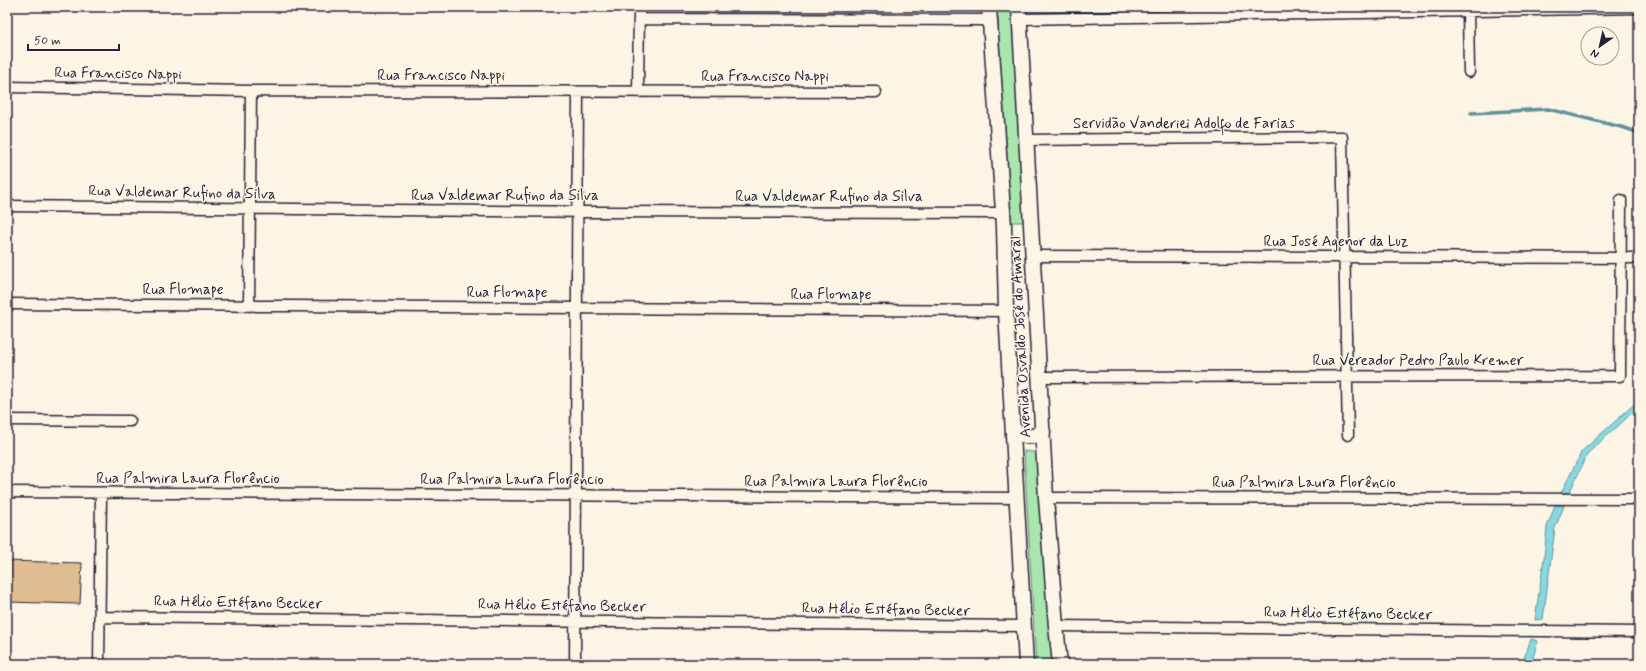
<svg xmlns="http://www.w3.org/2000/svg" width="1646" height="671" viewBox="0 0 1646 671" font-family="Mynerve,sans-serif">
  <rect width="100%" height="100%" fill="#fcf5e5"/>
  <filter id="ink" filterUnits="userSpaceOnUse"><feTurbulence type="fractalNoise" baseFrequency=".025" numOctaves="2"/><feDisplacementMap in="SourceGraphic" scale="8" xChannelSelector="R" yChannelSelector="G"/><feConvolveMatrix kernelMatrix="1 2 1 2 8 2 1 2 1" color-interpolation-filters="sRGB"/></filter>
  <g filter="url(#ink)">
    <!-- green -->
    <path fill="#a9e6ad" stroke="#668474" d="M997,7h16l13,215h-15z
      M1024,451l16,2 12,211h-16z"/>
    <!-- water -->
    <path fill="#88d9df" stroke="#5f909d" d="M1639,400v7l-51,46 -19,40h-8l21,-42z
      M1555,505l9,1 -9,22 -12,91 -8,1 9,-62 3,-31z
      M1531,639l7,2 -7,23h-9z"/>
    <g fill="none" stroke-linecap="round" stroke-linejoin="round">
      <!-- stream -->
      <path stroke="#5f909d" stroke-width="3.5" d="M1471,113l77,-4 77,19 14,5"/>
    </g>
    <!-- building -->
    <path fill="#dfbd91" stroke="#22223b" d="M7,561l75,2 -2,41 -73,-2z"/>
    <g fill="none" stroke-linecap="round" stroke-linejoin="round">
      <!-- minor casing -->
      <g stroke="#22223b" stroke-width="13">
        <path id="minor" d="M1468,10l1,62
          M639,19l350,1
          M1020,19l619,-11
          M7,87l244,4 625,1
          M638,92l1,-85
          M1027,140l315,-3 6,298
          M7,206l592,6 405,1
          M1034,256l605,2
          M7,304l999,7
          M249,306l2,-215
          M1040,377l580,-1 1,-176
          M7,420l123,1
          M7,492l1010,6
          M1046,498l593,1
          M100,617l924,9
          M1056,626l583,6
          M99,664l2,-170
          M575,664l3,-572"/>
      </g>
      <!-- secondary casing -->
      <g stroke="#22223b" stroke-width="17">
        <path id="secondary" d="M989,7l15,219 2,85 20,353
          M1019,7l27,491 10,128 4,38
          M1013,427c8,11 19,12 30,5"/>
      </g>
      <!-- minor -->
      <use href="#minor" stroke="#fcf5e5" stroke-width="10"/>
      <!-- secondary -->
      <use href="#secondary" stroke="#fcf5e5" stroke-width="14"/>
    </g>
  </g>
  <g text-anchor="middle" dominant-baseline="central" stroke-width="3" stroke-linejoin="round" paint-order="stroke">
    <!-- street labels -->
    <g font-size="15" fill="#22223b" stroke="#fcf5e5">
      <text transform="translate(118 74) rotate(1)">Rua Francisco Nappi</text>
      <text x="441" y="76">Rua Francisco Nappi</text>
      <text x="765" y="77">Rua Francisco Nappi</text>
      <text x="1184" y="124">Servidão Vanderiei Adolfo de Farias</text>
      <text transform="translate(182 193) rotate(1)">Rua Valdemar Rufino da Silva</text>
      <text x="505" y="196">Rua Valdemar Rufino da Silva</text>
      <text x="829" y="197">Rua Valdemar Rufino da Silva</text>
      <text x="1336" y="242">Rua José Agenor da Luz</text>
      <text x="183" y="290">Rua Flomape</text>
      <text x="507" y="293">Rua Flomape</text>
      <text x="831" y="295">Rua Flomape</text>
      <text transform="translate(1021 337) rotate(-93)">Avenida Osvaldo José do Amaral</text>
      <text x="1418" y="361">Rua Vereador Pedro Paulo Kremer</text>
      <text x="188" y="479">Rua Palmira Laura Florêncio</text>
      <text x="512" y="480">Rua Palmira Laura Florêncio</text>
      <text x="836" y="482">Rua Palmira Laura Florêncio</text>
      <text x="1304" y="483">Rua Palmira Laura Florêncio</text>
      <text transform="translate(238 603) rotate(1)">Rua Hélio Estéfano Becker</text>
      <text transform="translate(562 606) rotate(1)">Rua Hélio Estéfano Becker</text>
      <text transform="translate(886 610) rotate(1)">Rua Hélio Estéfano Becker</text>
      <text transform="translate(1348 614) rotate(1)">Rua Hélio Estéfano Becker</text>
    </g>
  </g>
  <!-- margin -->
  <rect width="1646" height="671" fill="none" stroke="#fcf5e5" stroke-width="24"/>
  <rect x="12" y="12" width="1622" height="647" fill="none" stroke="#22223b" stroke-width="1.5" filter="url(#ink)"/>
  <!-- north arrow -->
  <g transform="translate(1600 46) rotate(214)"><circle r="19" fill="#fcf5e5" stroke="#a5a1a1"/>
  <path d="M0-3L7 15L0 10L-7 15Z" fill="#22223b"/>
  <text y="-6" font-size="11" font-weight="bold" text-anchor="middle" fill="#22223b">N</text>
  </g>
  <!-- scale -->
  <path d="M28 44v6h91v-6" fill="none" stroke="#22223b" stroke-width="2"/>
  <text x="34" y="44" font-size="12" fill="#22223b" stroke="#fcf5e5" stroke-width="3" paint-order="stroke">50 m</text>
</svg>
